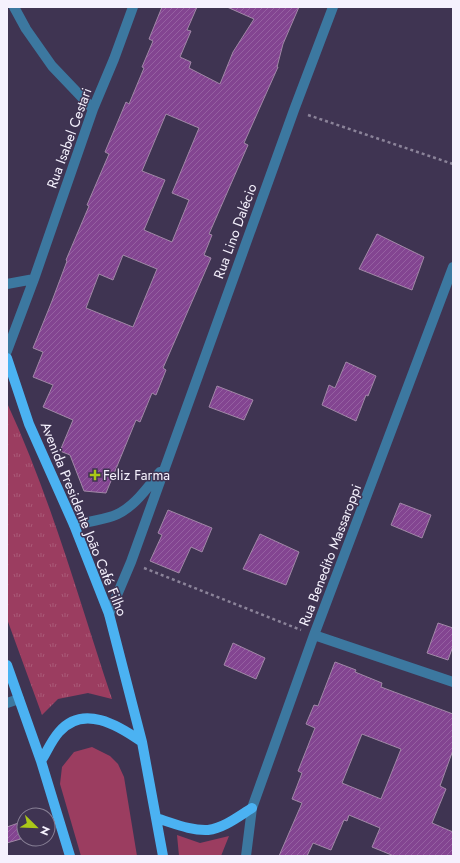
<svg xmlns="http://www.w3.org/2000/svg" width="460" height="863" viewBox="0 0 460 863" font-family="Jost,sans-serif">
  <defs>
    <pattern id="grass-tufts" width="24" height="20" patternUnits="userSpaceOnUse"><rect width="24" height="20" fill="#9b3d60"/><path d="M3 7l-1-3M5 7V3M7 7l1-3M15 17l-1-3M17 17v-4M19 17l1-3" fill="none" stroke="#aa5a78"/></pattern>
    <pattern id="building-hatch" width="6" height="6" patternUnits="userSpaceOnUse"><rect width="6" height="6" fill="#834591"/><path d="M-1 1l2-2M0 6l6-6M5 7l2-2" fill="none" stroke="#9560a1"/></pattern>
  </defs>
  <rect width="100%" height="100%" fill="#3f3452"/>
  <!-- grass -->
  <path fill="url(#grass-tufts)" d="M7,403c44,95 72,197 105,296l-24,-6 -30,6 -16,16 -35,-96z"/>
  <!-- park -->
  <path fill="#9b3d60" d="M92,747l18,9 8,8 6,13 13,79h-56l-21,-72 2,-17 12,-15z
    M177,835l23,8 29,-7 -8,20h-42z"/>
  <!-- building -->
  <path fill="url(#building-hatch)" stroke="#a188a7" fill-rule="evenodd" d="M162,7h35l-10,23 4,1 -11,26 11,5 -2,6 31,16 13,-32 21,-33 -27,-12h72l-16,37 -6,23h1l-34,76 4,2 -39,89 3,1 -8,20 7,3 -48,110 3,2 -10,25 -4,-2 -12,29 -4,-2 -30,73 -22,-2 -14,-36 -10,-4 13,-31 -30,-13 10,-22 -20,-8 10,-25 -10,-4 19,-47 15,-40 -1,-1 23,-54 -2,-1 22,-51 -4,-2 21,-50 3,2 15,-36 -2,-1 11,-26 -4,-2zM166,114l33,14 -27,65 17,7 -17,42 -28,-12 21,-50 -23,-9zM123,255l34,14 -24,58 -47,-19 13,-34 14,6z
    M377,234l47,23 -12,33 -53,-21z
    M346,362l30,14 -8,20 -2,-1 -10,26 -34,-16 7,-20 6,3z
    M217,386l36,14 -9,20 -35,-13z
    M400,503l31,12 -9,23 -31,-13z
    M168,510l44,18 -10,24 -11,-5 -12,26 -29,-12 12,-26 -4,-2z
    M260,534l39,18 -13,33 -43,-16z
    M438,623l15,5v18l-5,14 -21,-7z
    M233,643l32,15 -9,21 -32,-14z
    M335,662l21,8 -1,2 27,11 -1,4 72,27v36l-13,36 6,3 -14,34 21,9v24h-59l-22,-9 8,-19 -31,-13 -2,6 -3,-1 -13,30 -18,-7 -6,13h-28l23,-53 -10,-4 10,-26 -4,-2 17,-43 -9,-4 8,-19 4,1zM362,734l39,15 -20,50 -39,-16z
    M24,821v17l-17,5v-16z"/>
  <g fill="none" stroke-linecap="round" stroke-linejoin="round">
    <!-- path -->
    <path stroke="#8b8399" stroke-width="2.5" stroke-dasharray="3 3" stroke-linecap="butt" d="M308,115l145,49
      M144,568l157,62"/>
    <!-- minor -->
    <path stroke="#3c78a0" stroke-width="10" d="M14,7l12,22 26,37 41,43
      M7,284l27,-5
      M7,351l27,-72 59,-170 21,-50 19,-52
      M74,525c13,-3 27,-5 39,-9 20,-7 34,-28 47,-44
      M109,614l22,-52 163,-452 39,-103
      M314,635l139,47
      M7,703l12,-4
      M246,856l6,-48 62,-173 139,-368"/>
    <!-- primary -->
    <path stroke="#4bb2f2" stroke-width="10" d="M7,358l22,66 45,101 35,89 33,128 21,114
      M7,665l34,96 29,95
      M41,761c6,-9 10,-20 18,-29 24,-28 59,-7 83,10
      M156,818c17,5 35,13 52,12 16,-2 31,-14 44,-22"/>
  </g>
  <!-- markers -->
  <path fill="#aac718" stroke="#3f3452" stroke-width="1.5" d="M93 469h4v4h4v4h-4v4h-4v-4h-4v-4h4z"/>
  <g text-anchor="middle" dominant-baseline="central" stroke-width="3" stroke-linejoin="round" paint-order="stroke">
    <!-- street labels -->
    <g font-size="14" fill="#f5f1fd" stroke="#3f3452">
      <text transform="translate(69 138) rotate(-70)">Rua Isabel Cestari</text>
      <text transform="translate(235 231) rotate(-70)">Rua Lino Dalécio</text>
      <text transform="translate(84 519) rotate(68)">Avenida Presidente João Café Filho</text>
      <text transform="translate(330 555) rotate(-69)">Rua Benedito Massaroppi</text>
    </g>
    <!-- poi labels -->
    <g font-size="14" fill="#f5f1fd" stroke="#3f3452" text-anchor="start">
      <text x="103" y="475">Feliz Farma</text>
    </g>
  </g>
  <!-- border -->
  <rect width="460" height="863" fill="none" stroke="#f5f1fd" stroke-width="16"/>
  <!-- north arrow -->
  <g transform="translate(36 827) rotate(113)"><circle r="19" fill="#3f3452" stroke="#888096"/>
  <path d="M0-3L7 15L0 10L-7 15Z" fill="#aac718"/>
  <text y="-6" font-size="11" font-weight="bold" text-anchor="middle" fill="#f5f1fd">N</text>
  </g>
</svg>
